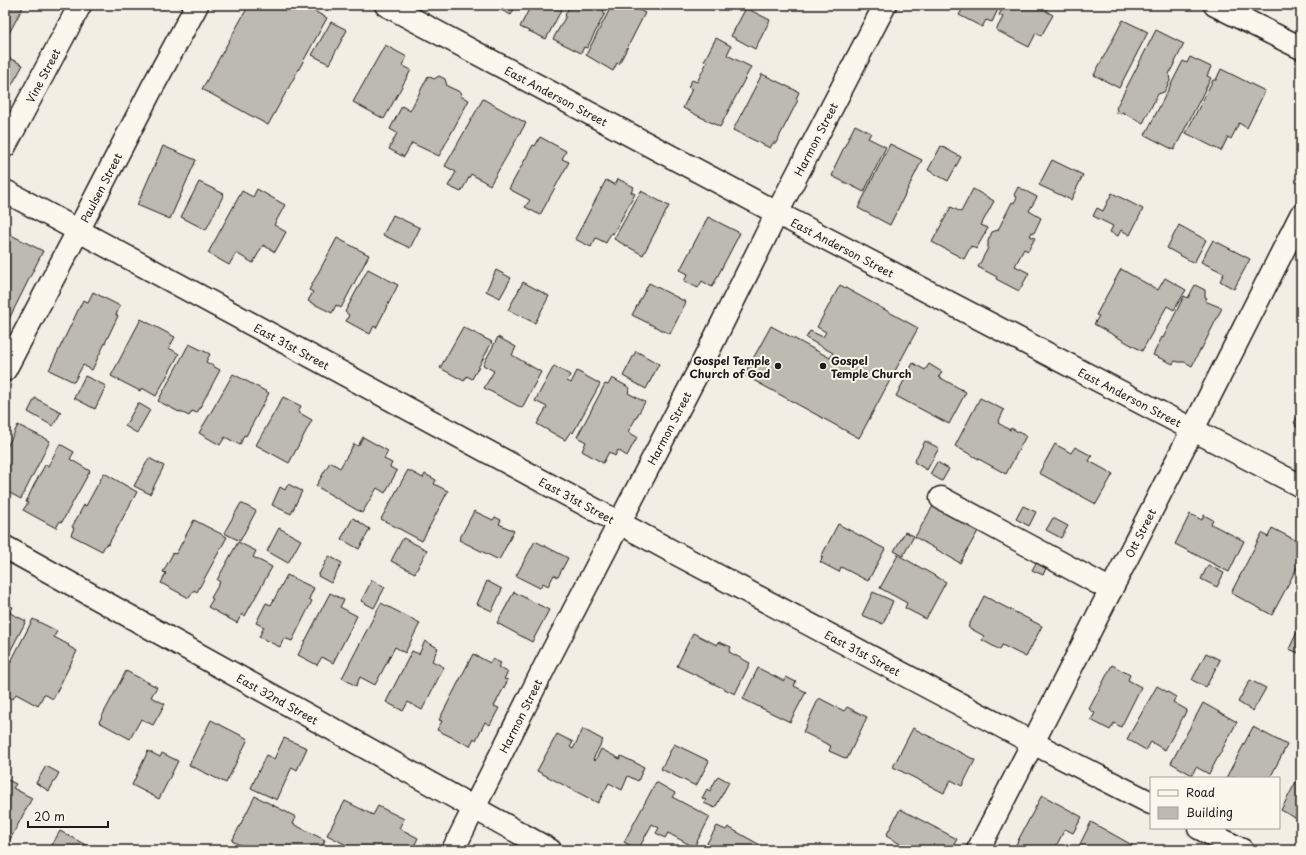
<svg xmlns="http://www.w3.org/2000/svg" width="1306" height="855" viewBox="0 0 1306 855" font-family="'Playpen Sans',sans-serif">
  <rect width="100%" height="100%" fill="#f2eee4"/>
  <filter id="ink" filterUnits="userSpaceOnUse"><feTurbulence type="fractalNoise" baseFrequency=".025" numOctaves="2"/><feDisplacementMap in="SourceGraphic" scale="8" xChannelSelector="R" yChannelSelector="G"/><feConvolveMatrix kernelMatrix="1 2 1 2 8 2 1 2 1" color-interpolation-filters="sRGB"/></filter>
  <g filter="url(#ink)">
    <!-- building -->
    <path fill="#bdbab1" stroke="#1c1c1c" d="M5,5h19l-18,34 -1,-1z
      M156,5h10l-2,4z
      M249,5h54l24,13 -59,107 -66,-36z
      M491,5h25l-5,10z
      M531,5h33l-18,34 -26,-12z
      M570,5h37l-4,6 2,2 -18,35 -3,-1 -3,6 -28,-14 13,-23 -1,-1z
      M612,5h17l16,8 -26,51 -2,-1 -4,8 -27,-16z
      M960,5h40l-8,17 -6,-2 -4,7 -23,-12 4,-7 -3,-2z
      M1004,5h45l-3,6 7,4 -12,21 -5,-3 -7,14 -33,-17 7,-13 -4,-2z
      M746,8l24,12 -15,29 -24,-13z
      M1123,20l25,12 -29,56 -25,-13z
      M331,22l16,8 -18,34 -17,-9z
      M1156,30l28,14 -15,30 1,7 -6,11 -6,2 -15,29 -21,-11 -1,2 -5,-2 1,-2 -1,-2z
      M716,38l15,8 -4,9 24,12 -31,60 -37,-19 9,-19 -4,-2 4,-7 5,2 10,-20 -3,-1z
      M385,45l22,12 -5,8 9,5 -27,49 -31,-17z
      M5,56l18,9 -18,32z
      M1190,57l21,10 -4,9 4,2 -37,72 -29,-15 38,-74 4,2z
      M1221,69l44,22 -18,37 -8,-5 -8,16 -3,-2 -7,14 -35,-18 27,-53h3z
      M762,74l37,18 -3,7 2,1 -22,43h-3l-3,5 -37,-18z
      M428,76l6,3 5,-3 6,3 2,7 15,7 -2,3 9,4 -30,56 -27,-13 -8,14 -15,-8 8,-16 -7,-4 12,-23 8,5z
      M483,99l43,24 -36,62 -19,-11 -10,18 -13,-6 8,-14 -11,-6z
      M855,125l16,8 -3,5 18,9 -22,45 -32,-16 3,-7 -1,-1z
      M540,137l26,14 -4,8 7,3 -29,53 -15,-8 5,-7 -21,-11 24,-44 2,1z
      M890,144l32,16 -32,65 -32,-17z
      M163,146l33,14 -26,59 -33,-14z
      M941,146l20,11 -13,24 -20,-11z
      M1052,160l31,15 -12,25 -32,-15z
      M618,179l16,8 -3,5 4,2 -22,40 -2,-1 -5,10 -10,-5 -5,9 -16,-8 31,-59 9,5z
      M199,182l25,12 -18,36 -25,-13z
      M1018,187l19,10 -8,14 12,7 -7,15 -2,-1 -2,4 5,2 -7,13 -4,-2 -9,17 14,7 -10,18 -23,-12 1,-2 -19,-10 10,-19v-7l4,-9 6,-2 14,-28 2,1 3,-6 -3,-2z
      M257,189l28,16 -11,20 12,7 -11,20 -12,-7 -10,18 -17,-10 -7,12 -21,-12 34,-62 11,6z
      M973,189l21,12 -13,24 7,3 -12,21 -5,-3 -7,13 -32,-17 19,-35 10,5z
      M641,191l28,15 -26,49 -29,-16z
      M1112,193l31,16 -13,26 -9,-5 -3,6 -8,-4 3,-6 -20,-10 4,-8 6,3z
      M393,215l27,13 -10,20 -27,-13z
      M708,217l32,16 -28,54 -10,-6 -4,7 -14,-7 4,-7 -8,-4z
      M1179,225l27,15 -12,23 -27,-15z
      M5,232l38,19 -38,76z
      M337,238l32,17 -28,53 -5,-3 -4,8 -24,-12 5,-9 -4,-2z
      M1213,240l37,19 -16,30 -14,-8 4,-8 -23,-11z
      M368,269l30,16 -22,43 -2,-2 -4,8 -24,-13 3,-6 -4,-3z
      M1121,269l37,21 7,-12 21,12 -12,20 -7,-4 -25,45 -48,-27 5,-8 -3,-1z
      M496,270l15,8 -11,20 -14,-7z
      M523,282l26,14 -14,27 -27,-13z
      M649,283l37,19 -16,32 -38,-19z
      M840,285l78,43 -59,110 -115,-63 27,-49 59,32 3,-5 -27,-15 4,-7 13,6 3,-5 -9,-5z
      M1195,285l10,5v7l2,1 -2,3 17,7 -21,42h-1l-8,16 -7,-4h-6l-4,-1 -2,3 -20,-9 9,-18 1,1 21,-42 4,2z
      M93,292l27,14 -4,9 2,1 -26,54 -9,-5 -9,17 -25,-12 34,-70 5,2z
      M141,319l34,18 -6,11 10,6 -23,42 -14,-8 -2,3 -29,-15z
      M463,327l29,15 -20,37 -5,-3 -3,5 -24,-13z
      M498,337l18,10 -4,8 29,17 -19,36 -38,-20 10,-17 -11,-6z
      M189,344l21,10 -4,8 14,8 -23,43 -5,-2 -3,5 -10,-5v1l-21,-11z
      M636,351l23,13 -13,25 -23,-13z
      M913,363l12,7 4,-6 13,8 -3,5 27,15 -17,32 -53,-28z
      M554,366l16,9 -3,6 4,2 6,-12 23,13 -27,49 -2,-2 -6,9 -28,-16 10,-17 -12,-6z
      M233,374l36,19 -23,43 -2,-1 -4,10 -15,-8 -5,8 -21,-12z
      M85,376l21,10 -11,23 -21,-11z
      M612,378l18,10 -2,5 17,9 -17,30 9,5 -10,19 -9,-6 -3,6 -6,-4 -6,11 -21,-12 4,-9 -9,-5 28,-53 3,1z
      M283,397l18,9 -3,6 14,8 -23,43 -33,-18z
      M35,398l26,14 -8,14 -25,-14z
      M980,398l24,12 -6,13 12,7 1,-2 15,8 -20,38 -51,-28z
      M138,403l12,7 -13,23 -12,-7z
      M1301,410v19l-6,-3 1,-2 -2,-1z
      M18,425l32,16 -29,58 -13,-7 -3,6v-47z
      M363,437l25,14 -4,8 8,4 -2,4 7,4 -12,22 -8,-5 -15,25 -46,-27 14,-24 10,6 14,-24 4,2z
      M925,441l14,7 -12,22 -13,-8z
      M60,444l14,8 -4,7 20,12 -28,51 -2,-1 -4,7 -33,-18 5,-7 -2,-1 8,-17 11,-20 3,1z
      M1055,444l16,9 4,-6 17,9 -3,5 24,13 -17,30 -57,-31z
      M149,458l15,8 -14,28 -16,-8z
      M937,462l12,7 -7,12 -12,-7z
      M408,470l15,8 2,-4 11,6 -2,4 14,7 -26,50 -41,-22z
      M104,473l33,19 -29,53 -2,-1 -4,7 -31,-16 3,-7 -2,-1 12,-22 2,1z
      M288,484l14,7 -11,23 -19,-9 8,-18 5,3z
      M241,503l15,8 -16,30 -16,-8z
      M933,506l45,25 -18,32 -45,-26z
      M1023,506l13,6 -7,14 -13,-7z
      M474,511l19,9 2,-3 6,3 -2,4 15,7 -15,29 -40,-20z
      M1190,514l12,6 2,-5 9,5 -2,4 33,17 -15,31 -54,-28z
      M353,518l17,11 -11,20 -18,-10z
      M1053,518l15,8 -7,12 -15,-8z
      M194,520l33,17 -30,55 -3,-2 -5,8 -28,-15 5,-10 -3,-1 10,-19 3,1z
      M838,524l47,25 -17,32 -27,-14 -2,5 -19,-10 3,-5h-2z
      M279,528l22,12 -13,23 -21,-12z
      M1272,528l29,15 -5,8 5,3v6l-29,55 -41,-22 31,-60 6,4z
      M905,532l9,4 -11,20 -9,-5z
      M403,538l24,12 -12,23 -24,-12z
      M535,541l33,17 -10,19 -4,-2 -6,11 -5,-3 -3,5 -24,-12z
      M238,542l18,9 -3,6 19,10 -27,49 -3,-2 -5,9 -29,-16 5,-8 -2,-1 9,-16 -3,-2z
      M898,555l48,27 -20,37 -21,-11 2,-5 -27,-15z
      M329,556l13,7 -11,20 -13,-7z
      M1036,563l10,5 -3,7 -11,-5z
      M1208,565l16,8 -7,14 -16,-8z
      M287,575l27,13 -5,11 3,2 -20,40 -8,-3 -4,9 -21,-10 5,-10 -8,-4 10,-20 5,2z
      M372,580l13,7 -11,21 -13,-7z
      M487,581l15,8 -10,22 -15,-7z
      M514,592l35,18 -17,32 -35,-19z
      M873,592l20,9 -10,23 -21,-9z
      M330,593l14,7 -4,7 17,9 -24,47 -11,-6 -5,8 -19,-10z
      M984,596l58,30 -16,31 -24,-12 -2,5 -18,-10 2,-4 -16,-9z
      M5,600l6,3 -2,3 4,1 -3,6 16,8 -21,40z
      M381,603l39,20 -15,30 -10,-6 -20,38 -15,-8 -4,9 -14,-8z
      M33,619l24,12 -3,6 15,8 -1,1 9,5 -24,48 -9,-5 -6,12 -22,-12 -3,5 -8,-4 3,-4 -3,-2v-16z
      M1301,624v30l-12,-5z
      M693,633l24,12 2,-3 12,5 -2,5 21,11 -15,31 -58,-28z
      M425,641l13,7 -6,13 12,6 -22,43 -14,-8 -5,9 -17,-9 26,-51 7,3z
      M1206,653l14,7 -14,27 -14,-7z
      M473,654l17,9 2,-4 9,4 -3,4 10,5 -4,7 4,1 -14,26 5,2 -9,17 -5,-3 -9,18 -2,-2 -4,8 -33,-16 5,-9 -3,-1z
      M1112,665l18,10 -2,5 13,7 -20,40 -7,-4 -4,7 -19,-10 4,-7 -6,-4z
      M758,668l26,13 2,-4 10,5 -2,4 12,6 -16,30 -47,-23z
      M126,671l31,16 -6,10 14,7 -12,21 -12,-6 -11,20 -31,-17z
      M1250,680l16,8 -13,23 -15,-9z
      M1157,686l19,11 -3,5 14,8 -22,40 -14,-8 -5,8 -19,-11z
      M819,698l25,13 3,-4 20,10 -20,42 -18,-8 2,-5 -28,-14z
      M1203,703l34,19 -28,52 -13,-7 -4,8 -21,-12z
      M211,720l37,19 -22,44 -37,-18z
      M1253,727l34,18 -17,33h-44z
      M913,728l62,32 -13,26 -11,-6 -7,13 -51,-26z
      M583,729l20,11 -10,19 2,2 6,-12 19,10 1,-3 23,11 -6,14 -10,-5 -6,14 -13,-7 -11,20 -61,-32 20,-37 16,8 -3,5 3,2z
      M284,738l23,10 -10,22 -5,-3 -15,33 -26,-12 15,-33 8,4z
      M674,744l35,17 -13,25 -35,-17z
      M148,751l12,6 2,-4 16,8 -19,38 -27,-14z
      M5,755l4,2 -4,8z
      M46,766l13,7 -10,18 -13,-8z
      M1301,772v49l-20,-11z
      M718,776l11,6 -14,26 -11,-5 2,-3 -4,-2 5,-9 3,2z
      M6,779l10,5 -3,4 19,10 -27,51v-68z
      M656,782l19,11 -3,4 38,20 -16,30 -26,-14 -3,5 -9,-5 3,-5 -7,-4 -14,26 -14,-8z
      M1042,795l40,22 -9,16 -8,-4 -11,21h-41z
      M255,796l41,21 -3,7 32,16 -5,10h-70l-18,-9z
      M345,801l28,14 5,-9 26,13 -5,9 19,10 -6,12h-56l-29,-15z
      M900,809l57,30 -6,11h-40l-25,-14z
      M1091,822l41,23 -2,5h-53z
      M717,826l9,4 2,-3 41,23h-66z
      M60,831l33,18 -1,1h-43z"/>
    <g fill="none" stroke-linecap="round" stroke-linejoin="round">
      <!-- street casing -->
      <g stroke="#1c1c1c" stroke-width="25">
        <g id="street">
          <path id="s1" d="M5,146l75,-141"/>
          <path id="s2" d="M5,191l672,363 356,189 118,60"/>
          <path d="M941,498l170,92"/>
          <path id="s3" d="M5,547l545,303"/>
          <path d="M1199,828l43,22"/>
          <path id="s4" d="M978,850l215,-421 108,-214"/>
        </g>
      </g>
      <!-- secondary casing -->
      <g stroke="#1c1c1c" stroke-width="25">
        <g id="secondary">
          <path id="s5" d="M386,5l391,208 524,273"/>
          <path d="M1215,5l86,43"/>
          <path id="s6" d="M5,370l73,-139 75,-145 44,-81"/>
          <path id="s7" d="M453,850l93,-186 155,-298 76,-153 108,-208"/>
        </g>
      </g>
      <!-- street -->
      <use href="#street" stroke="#fbf7ec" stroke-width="22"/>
      <!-- secondary -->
      <use href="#secondary" stroke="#fbf7ec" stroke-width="22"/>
    </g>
  </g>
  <!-- markers -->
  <g fill="#1c1c1c" stroke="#fbf7ec" stroke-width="1.5">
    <circle cx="778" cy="366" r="4"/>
    <circle cx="823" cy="366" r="4"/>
  </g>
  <g text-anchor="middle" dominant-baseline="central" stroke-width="4" stroke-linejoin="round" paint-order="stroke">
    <!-- street labels -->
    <g font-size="11" fill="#1c1c1c" stroke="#fbf7ec">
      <text stroke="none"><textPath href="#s1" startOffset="80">Vine Street</textPath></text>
      <text stroke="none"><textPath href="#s5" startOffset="193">East Anderson Street</textPath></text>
      <text stroke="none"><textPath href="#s7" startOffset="798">Harmon Street</textPath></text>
      <text stroke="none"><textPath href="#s6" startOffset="206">Paulsen Street</textPath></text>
      <text stroke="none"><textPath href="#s5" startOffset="517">East Anderson Street</textPath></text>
      <text stroke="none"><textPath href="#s2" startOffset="326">East 31st Street</textPath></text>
      <text stroke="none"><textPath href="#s5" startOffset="841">East Anderson Street</textPath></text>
      <text stroke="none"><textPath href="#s7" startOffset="474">Harmon Street</textPath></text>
      <text stroke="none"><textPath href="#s2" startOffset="650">East 31st Street</textPath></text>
      <text stroke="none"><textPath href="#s4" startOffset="356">Ott Street</textPath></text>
      <text stroke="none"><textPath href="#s2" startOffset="974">East 31st Street</textPath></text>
      <text stroke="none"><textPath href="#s3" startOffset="312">East 32nd Street</textPath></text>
      <text stroke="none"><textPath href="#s7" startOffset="150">Harmon Street</textPath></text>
    </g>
    <!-- poi labels -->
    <g font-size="11" font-weight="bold" fill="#1c1c1c" stroke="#fbf7ec" text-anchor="end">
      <text x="770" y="360">Gospel Temple<tspan x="770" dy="13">Church of God</tspan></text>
      <text x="831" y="360" text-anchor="start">Gospel<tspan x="831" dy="13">Temple Church</tspan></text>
    </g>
  </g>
  <!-- margin -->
  <rect width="1306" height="855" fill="none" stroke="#fbf7ec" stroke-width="20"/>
  <rect x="10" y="10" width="1286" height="835" fill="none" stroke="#1c1c1c" stroke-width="1.5" filter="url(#ink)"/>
  <!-- legend -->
  <rect x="1150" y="777" width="130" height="52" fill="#fbf7ec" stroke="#a29f99"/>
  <rect x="1158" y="790" width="20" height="6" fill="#fbf7ec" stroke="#a29f99"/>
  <text x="1186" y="797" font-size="12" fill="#1c1c1c">Road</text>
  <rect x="1158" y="807" width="20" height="12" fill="#bdbab1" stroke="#a29f99"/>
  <text x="1186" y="817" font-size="12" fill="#1c1c1c">Building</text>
  <!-- scale -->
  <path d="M28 821v6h80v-6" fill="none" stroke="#1c1c1c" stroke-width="2"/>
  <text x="34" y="821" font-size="12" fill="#1c1c1c" stroke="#fbf7ec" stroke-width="3" paint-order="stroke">20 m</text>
</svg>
